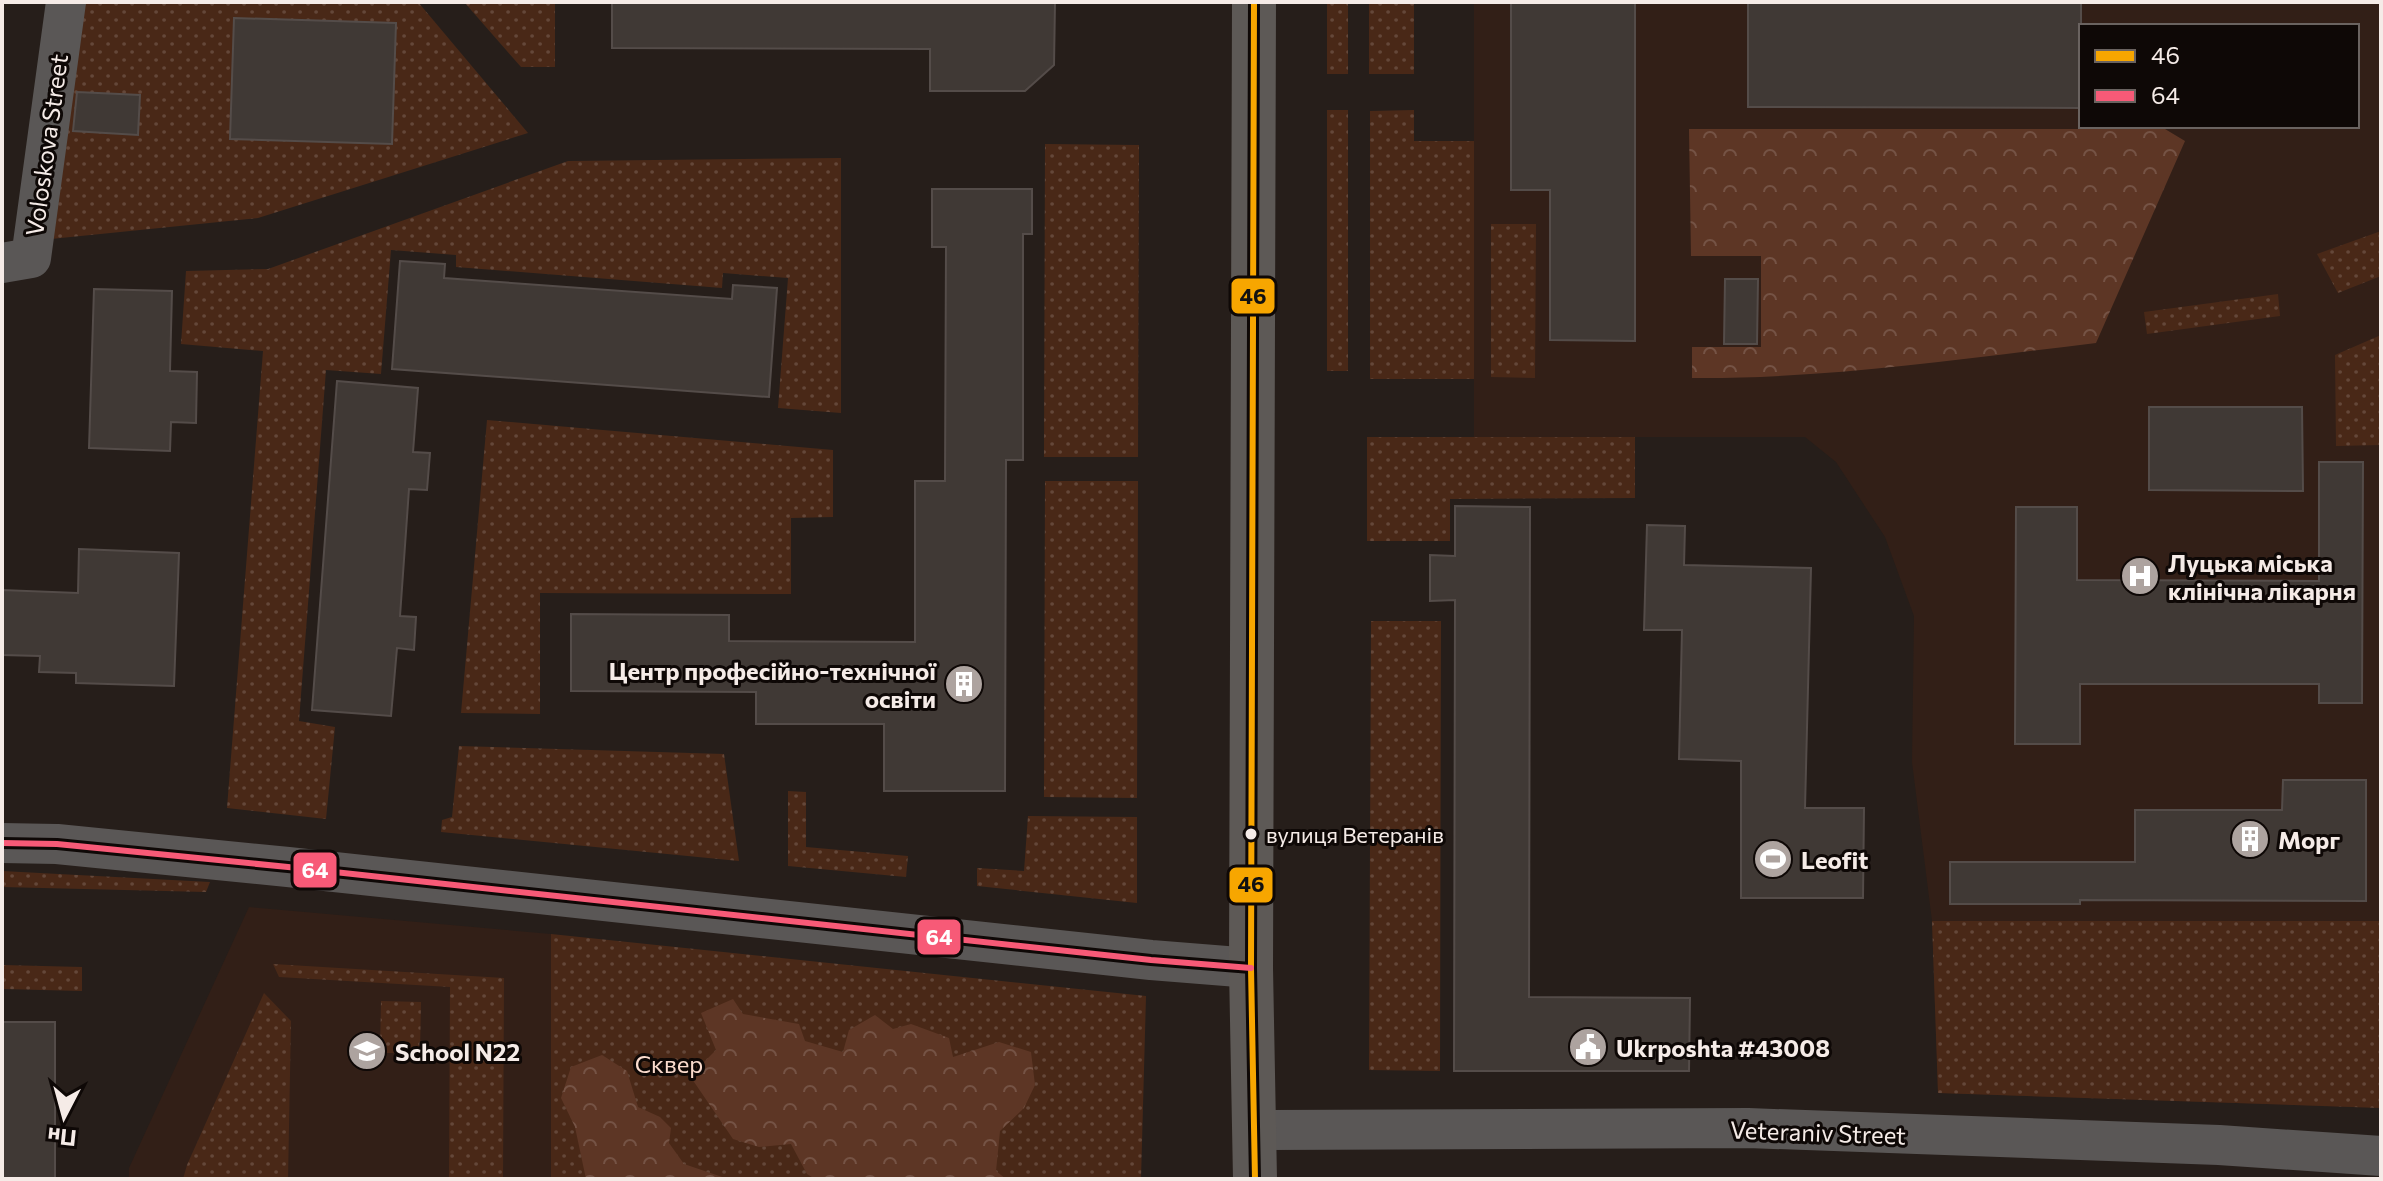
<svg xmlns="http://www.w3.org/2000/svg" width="2383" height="1181" viewBox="0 0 2383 1181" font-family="Commissioner,sans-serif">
  <defs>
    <pattern id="green-dots" width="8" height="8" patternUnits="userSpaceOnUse" patternTransform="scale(2)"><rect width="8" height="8" fill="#492817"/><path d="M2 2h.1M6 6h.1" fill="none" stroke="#644739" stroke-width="1.8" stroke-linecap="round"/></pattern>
    <pattern id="forest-crowns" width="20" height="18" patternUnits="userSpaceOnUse" patternTransform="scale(2)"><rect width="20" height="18" fill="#5d3625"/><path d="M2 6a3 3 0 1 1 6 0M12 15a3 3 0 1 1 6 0" fill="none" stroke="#755345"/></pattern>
  </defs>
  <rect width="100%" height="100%" fill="#261e1a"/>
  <!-- built -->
  <path fill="#321f17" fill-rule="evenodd" d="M1474,2h907v1106l-443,-15 -6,-172 -20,-159 2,-146 -29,-79 -49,-75 -31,-25h-331zM2081,26h276v100h-276z
    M249,907l302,27v245h-422v-11z"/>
  <!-- green -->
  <path fill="url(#green-dots)" d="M83,2h335l110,131 -270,85 -207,21z
    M464,2h91v65h-34z
    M1327,2h21v72h-21z
    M1369,2h45v72h-45z
    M1327,110h21v261h-21z
    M1414,110v31h60v238h-104v-268z
    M1045,144l94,1 -1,312h-94z
    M841,158v255l-63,-5 10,-130 -65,-5 -1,15 -266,-21v-12l-65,-5 -10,124 -55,-4 -27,351 36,6 -9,92 -99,-11 36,-457 -82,-7 5,-73 82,-2 300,-108z
    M1491,224h45l-1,154 -44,-1z
    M2381,231v45l-43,17 -21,-39z
    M2278,294l2,22 -133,18 -3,-22z
    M2381,335v110l-45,1 -1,-91z
    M487,420l346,30v67l-42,1v76l-251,-1v121l-79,-1z
    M1367,437h268v61l-185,1v42h-83z
    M1045,481h93l-1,317 -93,-1z
    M1371,621h70l-1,450 -71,-1z
    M459,746l265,8 15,107 -298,-29 1,-12 10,-3z
    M788,791l18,1v55l102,9 -2,21 -118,-11z
    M1028,816l109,1v86l-160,-17v-18l47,3z
    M2,871l208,11 -4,10 -204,-5z
    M1932,921h449v187l-443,-15z
    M551,934l595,62 -5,183h-590z
    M273,964l231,14 -1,201h-54l1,-192 -171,-10z
    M2,965l80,2v24l-80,-2z
    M264,993l27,28 -3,158h-105l4,-14z
    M381,1001l40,1 -1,51h-40z"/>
  <!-- forest -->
  <path fill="url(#forest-crowns)" d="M1689,129h476l20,12 -89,202c-134,16 -268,36 -404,35v-31h69v-91h-70z
    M733,999l10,15 56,10 6,17 38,11 6,-22 26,-15 18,14 18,-5 38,14 4,19 46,-15 32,10 4,33 -11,23 -24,23 -4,40 10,8h-191l-8,-5 -16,-30 -32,3 -26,-8 -43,-63 26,-26 -15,-37z
    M602,1055l25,16 11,36 22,10 11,11 -2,15 15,21 44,15h-142l-11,-52 -14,-29 10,-31z"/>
  <!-- building -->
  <path fill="#403935" stroke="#544c49" stroke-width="2" d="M612,2h443l-1,63 -29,26h-95v-42l-318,-1z
    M1511,2h124v339l-85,-1v-150h-39z
    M1748,2h333v106l-333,-1z
    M234,18l162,5 -4,121 -162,-5z
    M77,92l63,3 -2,40 -65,-4z
    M932,189h100v45h-9v226h-17l-1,331h-121v-67h-128v-32l-185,-1v-77l158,1v26l186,1v-161h30l1,-234h-14z
    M400,261l45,3 -1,14 288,21 1,-14 44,3 -8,109 -377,-28z
    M1725,279h33l-1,65h-33z
    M94,289l78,2 -2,80 27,1 -1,51 -25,-1 -1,29 -81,-3z
    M337,381l81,7 -5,64 17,1 -3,37 -18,-1 -9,127 16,1 -2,33 -17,-2 -6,68 -79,-6z
    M2149,407h153l1,84 -154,-1z
    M2319,462h44l-1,241h-43v-19h-239v60h-65l1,-237h61v73l242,1z
    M1455,506l75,1 -1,490 161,1 -1,73h-235l1,-471 -25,1v-46l25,1z
    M1647,525l38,1 -1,39 127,3 -6,240h59l-1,90h-122v-137l-62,-2 3,-129h-38z
    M79,549l100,4 -5,133 -98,-3v-10l-37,-1 1,-16 -38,-1v-65l76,3z
    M2283,780h83v121l-286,-1v4h-130v-42h185v-52h147z
    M2,1022h53v157h-53z"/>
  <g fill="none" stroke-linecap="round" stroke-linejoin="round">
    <!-- street -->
    <path stroke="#5a5756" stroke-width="40" d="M2,263l29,-5 35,-256
      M2,843l55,1 231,23 863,93 100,8
      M1254,1130l494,-2 471,17 162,11"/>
    <!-- secondary -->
    <path stroke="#5d5956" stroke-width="44" d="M1254,2l-3,966 4,211"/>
    <!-- bus-1 casing -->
    <g stroke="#0e0806" stroke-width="12">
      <path id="bus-1" d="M1254,2l-3,966 4,211"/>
    </g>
    <!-- bus-2 casing -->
    <g stroke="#0e0806" stroke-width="12">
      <path id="bus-2" d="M2,843l55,1 231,23 863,93 100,8"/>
    </g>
    <!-- bus-1 -->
    <use href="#bus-1" stroke="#f7a600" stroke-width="6"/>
    <!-- bus-2 -->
    <use href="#bus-2" stroke="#f75a77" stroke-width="6"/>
  </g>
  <!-- icons -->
  <defs>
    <g id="hospital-disc" transform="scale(2)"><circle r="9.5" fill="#ada39f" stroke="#0e0806"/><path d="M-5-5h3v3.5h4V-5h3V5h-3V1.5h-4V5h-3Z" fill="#fff"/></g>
    <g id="building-disc" transform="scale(2)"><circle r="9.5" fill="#ada39f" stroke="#0e0806"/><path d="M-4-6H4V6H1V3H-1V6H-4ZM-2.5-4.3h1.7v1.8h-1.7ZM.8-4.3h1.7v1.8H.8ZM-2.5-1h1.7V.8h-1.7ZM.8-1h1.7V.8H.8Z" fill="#fff"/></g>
    <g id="stadium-disc" transform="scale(2)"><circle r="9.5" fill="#ada39f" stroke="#0e0806"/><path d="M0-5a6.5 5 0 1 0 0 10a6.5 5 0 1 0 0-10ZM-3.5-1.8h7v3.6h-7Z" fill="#fff"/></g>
    <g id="civic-disc" transform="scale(2)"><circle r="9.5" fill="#ada39f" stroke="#0e0806"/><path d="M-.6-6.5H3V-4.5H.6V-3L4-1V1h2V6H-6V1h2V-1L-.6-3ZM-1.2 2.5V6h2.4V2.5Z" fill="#fff"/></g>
    <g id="school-disc" transform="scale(2)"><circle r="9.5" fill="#ada39f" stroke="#0e0806"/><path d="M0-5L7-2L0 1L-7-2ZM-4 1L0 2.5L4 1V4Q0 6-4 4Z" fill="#fff"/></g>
  </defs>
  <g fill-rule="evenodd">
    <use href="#hospital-disc" x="2140" y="576"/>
    <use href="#building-disc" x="964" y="684"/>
    <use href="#building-disc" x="2250" y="839"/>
    <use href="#stadium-disc" x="1773" y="859"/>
    <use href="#civic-disc" x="1588" y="1047"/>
    <use href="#school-disc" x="367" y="1051"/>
  </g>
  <!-- markers -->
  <circle fill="#f5ebe7" stroke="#0e0806" stroke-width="3" cx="1251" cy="834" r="7"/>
  <g text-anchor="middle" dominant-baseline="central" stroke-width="6" stroke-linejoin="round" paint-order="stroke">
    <!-- bus labels -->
    <g font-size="22" fill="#f5ebe7" stroke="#0e0806" text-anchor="start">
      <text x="1266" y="834">вулиця Ветеранів</text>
    </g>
    <!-- street labels -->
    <g font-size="24" fill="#f5ebe7" stroke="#0e0806">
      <text transform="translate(46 145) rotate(-82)">Voloskova Street</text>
      <text transform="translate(1818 1132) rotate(2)">Veteraniv Street</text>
    </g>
    <!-- poi labels -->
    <g font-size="24" font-weight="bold" fill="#f5ebe7" stroke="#0e0806" text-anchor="start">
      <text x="2168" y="562">Луцька міська<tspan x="2168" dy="28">клінічна лікарня</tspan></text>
      <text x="936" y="670" text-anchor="end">Центр професійно-технічної<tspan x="936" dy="28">освіти</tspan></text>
      <text x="2278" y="839">Морг</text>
      <text x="1801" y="859">Leofit</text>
      <text x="1616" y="1047">Ukrposhta #43008</text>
      <text x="395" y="1051">School N22</text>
    </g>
    <!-- park labels -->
    <g font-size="24" fill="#fadbcd" stroke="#0e0806">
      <text x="669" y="1063">Сквер</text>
    </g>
  </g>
  <g stroke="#0e0806" stroke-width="3">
    <rect x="1230" y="277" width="46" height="38" rx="8" fill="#f7a600"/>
    <rect x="292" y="851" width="46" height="38" rx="8" fill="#f75a77"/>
    <rect x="1228" y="866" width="46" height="38" rx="8" fill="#f7a600"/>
    <rect x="916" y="918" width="46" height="38" rx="8" fill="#f75a77"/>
  </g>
  <g font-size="22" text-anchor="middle" font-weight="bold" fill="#fff">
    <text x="315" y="878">64</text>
    <text x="939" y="945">64</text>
  </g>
  <g font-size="22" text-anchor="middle" font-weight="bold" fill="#111">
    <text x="1253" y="304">46</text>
    <text x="1251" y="892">46</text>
  </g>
  <!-- border -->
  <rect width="2383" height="1181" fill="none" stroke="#f5ebe7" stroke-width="8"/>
  <!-- legend -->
  <rect x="2079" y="24" width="280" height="104" fill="#0e0806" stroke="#6a6360" stroke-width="2"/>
  <rect x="2095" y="50" width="40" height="12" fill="#f7a600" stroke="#6a6360" stroke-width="2"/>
  <text x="2151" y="64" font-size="24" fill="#f5ebe7">46</text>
  <rect x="2095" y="90" width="40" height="12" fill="#f75a77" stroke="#6a6360" stroke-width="2"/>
  <text x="2151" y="104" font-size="24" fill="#f5ebe7">64</text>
  <!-- north arrow -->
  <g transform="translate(64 1117) rotate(186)" stroke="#0e0806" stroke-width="6" paint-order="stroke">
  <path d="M0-6L14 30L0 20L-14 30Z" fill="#f5ebe7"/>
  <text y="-12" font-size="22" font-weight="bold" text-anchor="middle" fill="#f5ebe7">Пн</text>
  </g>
</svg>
